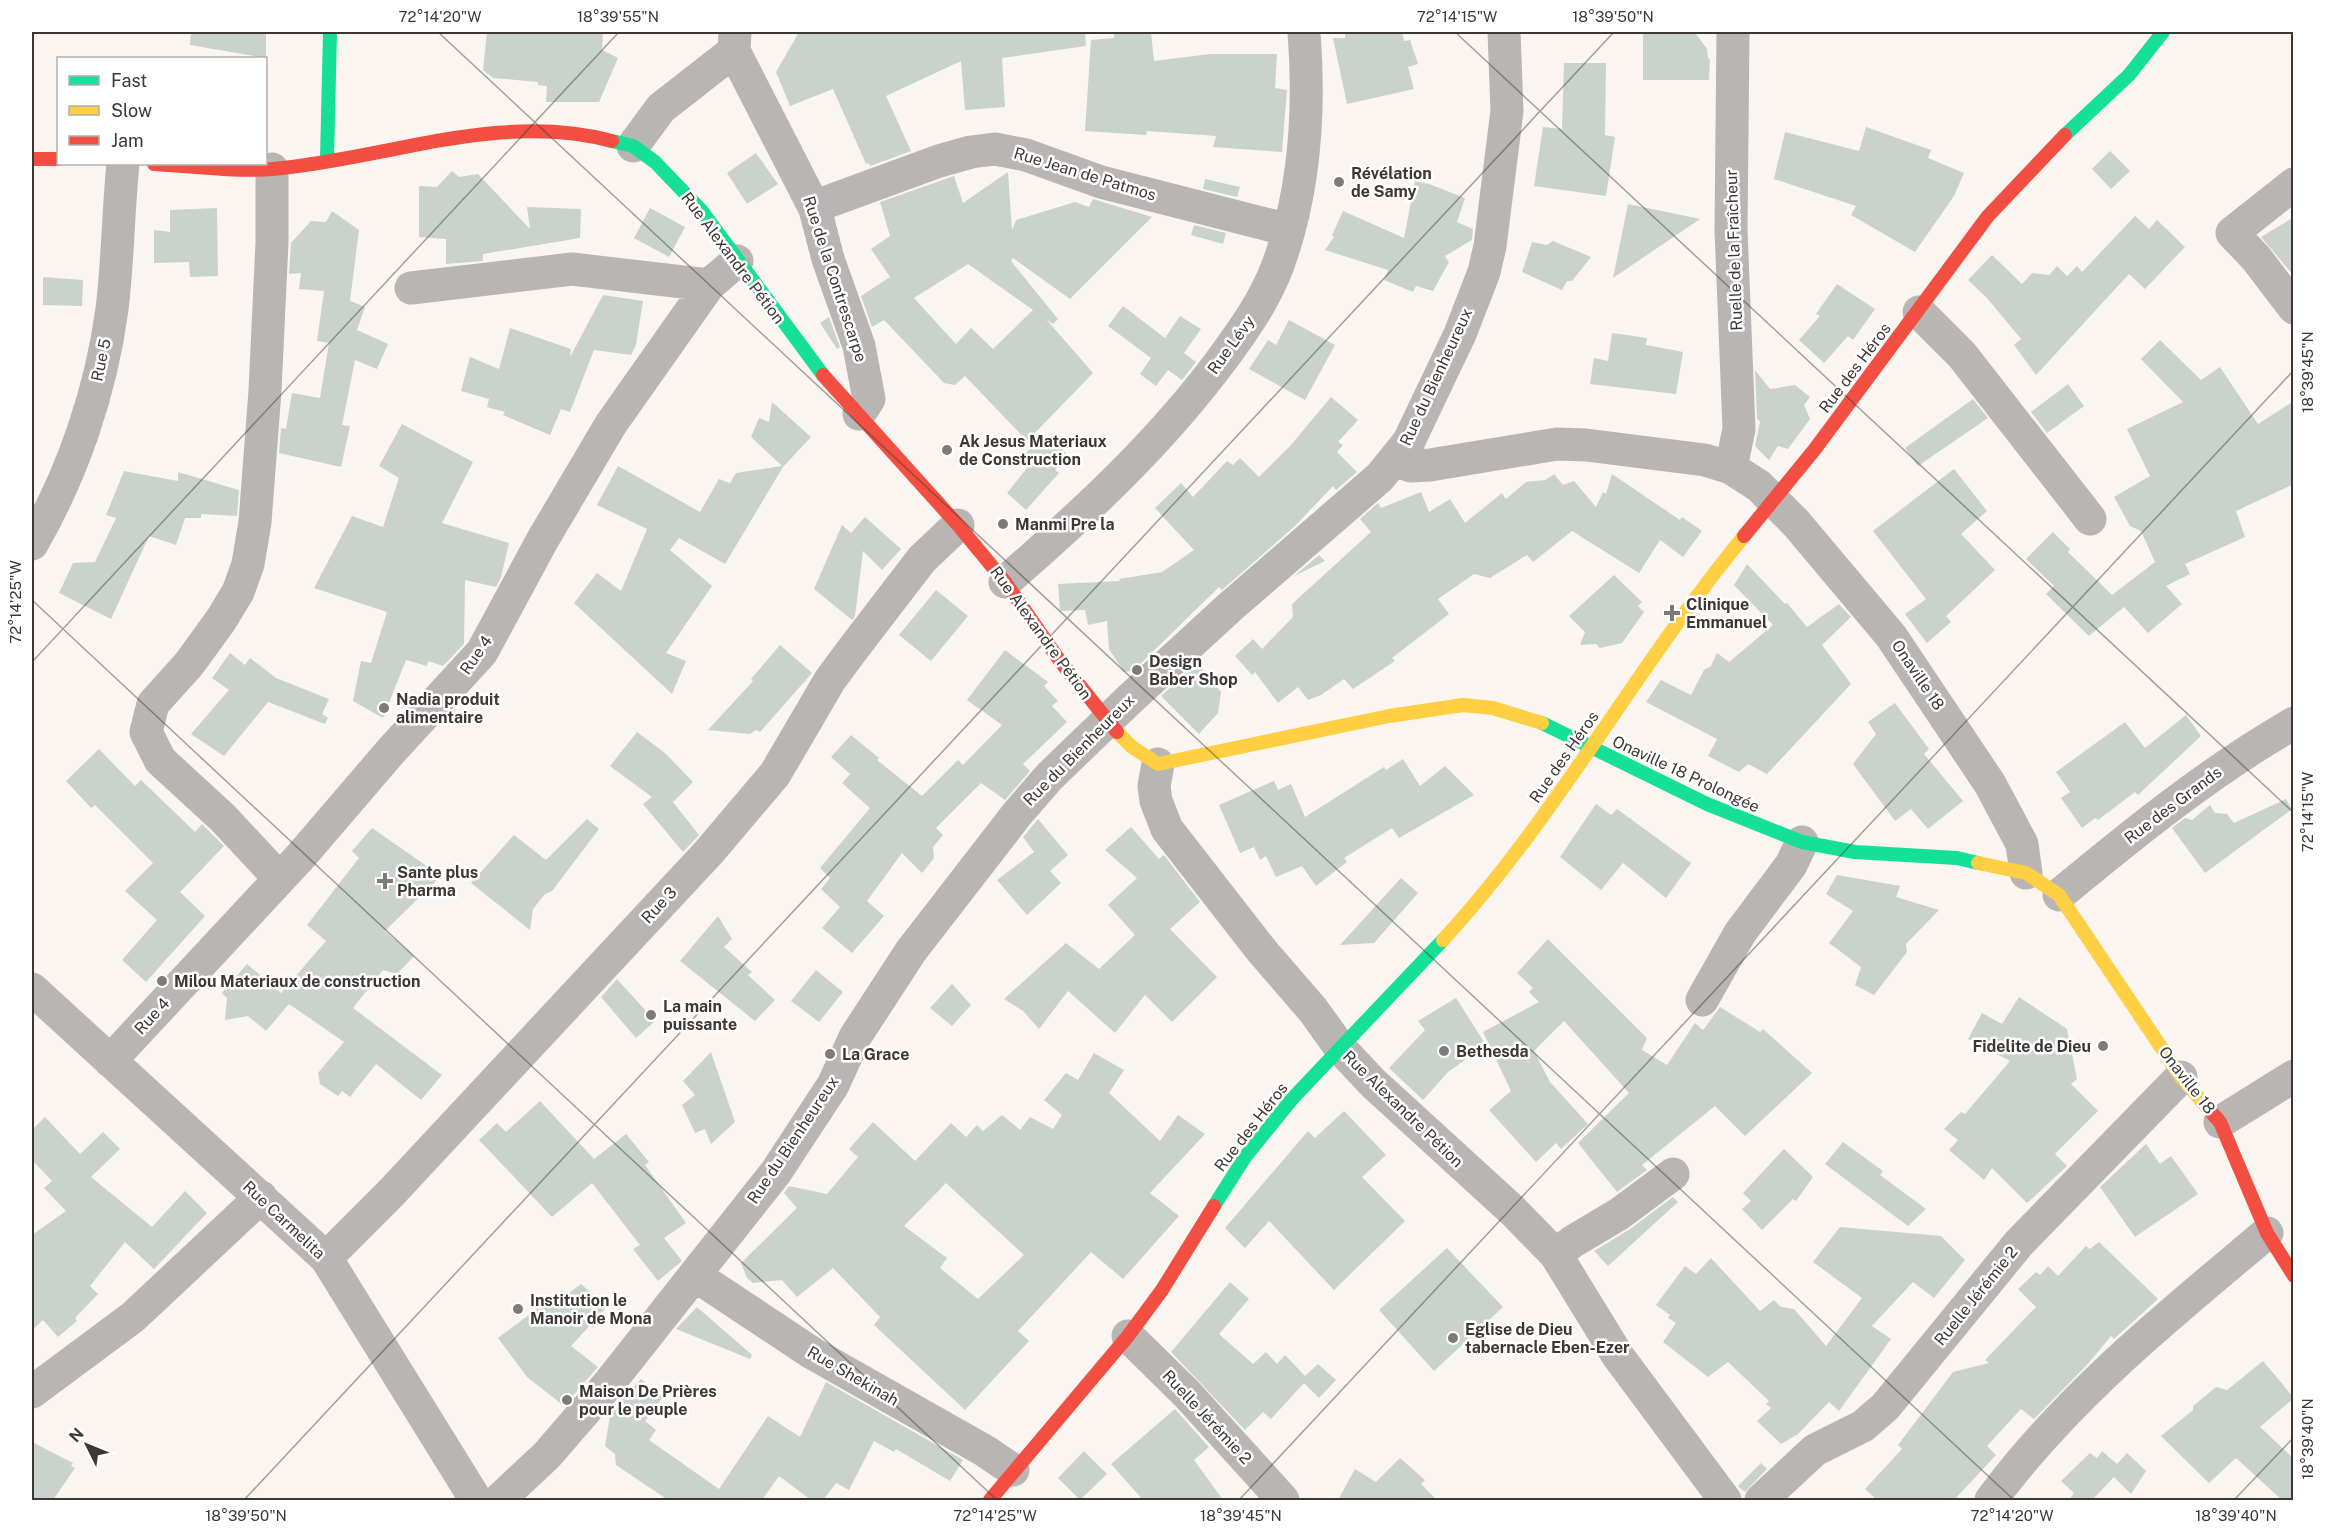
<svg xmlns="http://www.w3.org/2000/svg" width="2325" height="1532" viewBox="0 0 2325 1532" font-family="'Public Sans',sans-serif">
  <rect width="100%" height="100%" fill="#faf5f0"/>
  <!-- building -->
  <path fill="#cad2ce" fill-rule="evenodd" d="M191,32h75v26l-76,-13z
    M487,32h116l-1,18 16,8 -19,44h-53l1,-16 -9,-1v-3l-45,-4 -10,-8z
    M799,32h286l1,14 -84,12 3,49 -40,3 -4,-49 -75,35 25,55 -41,15 -1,-3 -3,1 -33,-75 -43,17 -14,-34z
    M1113,32h38l3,29 56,-7h67l-2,34 12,2 -5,62 -69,-5 3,-11 -69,-5 -1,4 -61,-4 6,-91 23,-2z
    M1345,32h57l2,9 6,-1 8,24 -10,3 6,22 -67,15 -14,-66h12z
    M1643,33l53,1 11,15 1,9 2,1 -1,21h-66z
    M1564,63h42l-1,72 10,2 -9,59 -72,-10 9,-59 19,2z
    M1866,127l65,23 -3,8 36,15 -10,23 -39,56 -64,-37 5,-9 -82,-27 11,-47 74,19z
    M2110,151l20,20 -19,18 -19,-20z
    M756,153l22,31 -31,20 -20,-31z
    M452,171l7,6 19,-3 52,55 -3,-22 54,2 -1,29 -97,16v7l-37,3v-25l-27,-2v-51l18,1z
    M1008,172l4,58 4,-10 59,-18 14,5 4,-8 59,18 -82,82 -57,-41 -2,3 47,58 -5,5 -7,-5 47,54 -66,68 -62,-65 -10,9 -11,-2 -60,-63 -12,7 -11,-31 29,-19 -19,-28 19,-13 -10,-34 74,-26 9,27zM968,264l65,46 -40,39 -22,-21 -15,16 -42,-46z
    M1205,179l35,8 -3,10 -34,-8z
    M1415,181l14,3 36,14 -8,24 16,7 -1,11 -27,16 4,6 -16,29 -17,-5 -3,6 -29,-12 4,-10 -63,-20 9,-13 -2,-2 11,-24 61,27z
    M1628,204l72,15 -87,59z
    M217,208l1,68 -28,1 -1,-15 -35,1v-33l16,2v-22z
    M650,208l35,19 -16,30 -35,-19z
    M332,211l27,19 -9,71 15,6 -8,23 31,14 -11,25 -22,-9 -13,65 8,1 -9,41 -62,-14 2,-25 5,1 6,-36 28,5 9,-55 -12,-2 7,-50 -25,-2 2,-16 -12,1 2,-31 20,-22 15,1z
    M2135,216l14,13 8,-9 28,27 -40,42 -16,-15 -93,101 -22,-30 7,-6 -34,-41 -19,-18 24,-25 30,29 10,-11 17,2 8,-9 10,10 10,-10 5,6z
    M2294,217v59l-33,-39z
    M1194,225l32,8 -3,11 -32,-9z
    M1553,241l38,16 -19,24h-5l-5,9 -40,-18 10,-30 15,3z
    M43,277l40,3 -1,26 -39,-1z
    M1837,284l38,25 -22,31 -5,-4 -24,27 -25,-23 21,-24 -4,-2z
    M603,295l40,6 -7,44 -5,10 -37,-5 -24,62 -9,-3 -11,26 -47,-20 2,-3 -18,-5 2,-8 -28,-8 9,-34 29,12 11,-41 61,21 -1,8z
    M1123,306l42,32 15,-22 21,13 -17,24 12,9 -14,18 -14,-10 -12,16 -16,-12 11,-16 -43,-32z
    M829,317l11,30 -3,2 -17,-26z
    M1289,320l46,25 -30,55 -56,-31 19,-29 8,5z
    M1612,333l35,5 -1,7 37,7 -7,42 -86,-10 4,-26 14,3z
    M2160,340l41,40 19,-13 38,57 36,-23v83l-58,27 9,26 -60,27 5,10 -24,12 16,18 -34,29 -24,-26 -35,29 -43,-42 8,-8 -28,-27 27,-27 17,17 -2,3 44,43 43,-33 -14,-31 -11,-5 -16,-29 36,-21 -23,-47 56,-27 -42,-43z
    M1755,370l15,19 25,-4 15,12 -6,8 6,14 -22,30 -10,-3 -9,14 -14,-14 5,-24 -3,-4z
    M2068,384l16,22 -37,27 -16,-21z
    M1331,397l27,23 -20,22 5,3 -6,7 20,20 -21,18 -3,-4 -38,40 -73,64 -3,-3 -86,84 -9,1 -15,-23 -2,-28 -19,4 -3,-15 -25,1 -2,-27 62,-3 -1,-2 43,-7 32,-22 -39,-42 26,-25 12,14 34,-36 6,4 7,-7 19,19 32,-32z
    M1973,399l15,19 -70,48 -13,-18z
    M772,402l39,35 -28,30 -58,97 -46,-26 -9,12 42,36 -46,67 20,8 -14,33 -98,-91 23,-30 24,18 26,-62 -50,-24 21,-39 82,46 19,-33 11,4 6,-10 46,-7 -31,-29 8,-19 10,4z
    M402,424l71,38 -31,61 67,20 -8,34 -5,10 -31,-7 -1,64 -21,22 -15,-5 -1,5 -21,-6 -23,58 -30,-17 8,-40 10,2 16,-51 -73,-24 38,-72 31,11 16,-49 -20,-12z
    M1044,434l24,21 -13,15 4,3 -33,37 -19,-17 24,-30 -8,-7z
    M1954,469l33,42 -26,23 34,36 -49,46 5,6 -24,21 -22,-29 21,-15 -53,-68z
    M124,471l54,10v-9l61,18 -2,26 -36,-2v4h-16l-9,27 -27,-9 -38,83 -52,-26 14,-30 22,-1 21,-44 -10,-3z
    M1554,474l9,11 11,-4 22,26 7,-15 3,2 6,-20 68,46 2,-3 20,14 -19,26 -23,-17 -21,33 -67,-42 -39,31 -6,-7 -37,23 -16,-4 -36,25 11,15 -57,44 3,3 -42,28 -9,-10 -23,16 -13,5 -10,-13 -20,16 -23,-31 -3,3 -17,-19 18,-17 9,10 31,-32 -1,-13 79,-72 -11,-13 18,-16 3,5 40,-16 8,20 21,-13 15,24 37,-30 4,6 20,-17 19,-2z
    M865,517l36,32 -19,21 -19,-19 -8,65 -3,4 -38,-31 28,-64 9,8z
    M1319,555l6,6 -31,15z
    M1747,564l38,40 2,-1 20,24 32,-23 12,13 -29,28 29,39 -84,90 -19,-10 -9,8 -31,-16 9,-17 -71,-37 15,-22 30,15 13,-25 7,-4 6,-13 12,9 44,-37 -39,-40z
    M1614,575l28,27 -4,4 6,6 -22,31 -22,5 -4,-4 -16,1 5,-13 -16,-16z
    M936,590l32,26 -37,45 -32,-26z
    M780,645l32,28 -52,59 -4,-2 -6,4 -42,-4 45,-49 -2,-2z
    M1005,650l43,32 -4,4 14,15 -6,5 15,16 -44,42 7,7 -25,29 -24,-17 -45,45 7,7 -10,12 1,11 -12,15 -20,-20 -35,48 17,15 -32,37 -30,-25 18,-21 -19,-18 9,-11 -10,-10 50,-60 -28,-25 8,-9 -19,-17 20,-22 28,23 -2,2 45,36 36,-36 5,5 39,-40 -35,-25z
    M230,653l15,12 5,-7 26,20 53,21 -7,15 6,4 -3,6 -57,-22 -44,54 -33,-22 38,-44 -17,-12z
    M1197,663l24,29 -3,21 -19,21 -38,-38z
    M1895,703l34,46 -5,5 39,47 -35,28 -17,-20 -16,12 -42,-57 23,-30 -8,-12z
    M2186,715l15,21 -63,59 -3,-3 -37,28 -3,-2 -13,10 -21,-30 9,-6 -14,-20 69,-50 20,26z
    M637,732l28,21 28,29 -20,20 26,33 -16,17 -40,-48 9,-7 -42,-31z
    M99,749l36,37 6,-6 54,52 7,-8 22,22 -44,46 25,24 -59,66 -24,-22 35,-40 -32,-29 28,-28 -58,-58 -4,3 -25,-27z
    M1403,759l17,27 25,-20 29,29 -75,43 -7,-10 -48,30 3,4 -31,24 -14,-20 -26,11 -10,-21 -6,4 -6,-13 -14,6 -21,-48 55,-24 4,9 13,-6 14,33 79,-50 2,3z
    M2286,799l6,10 -87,64 -33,-45 13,-10 7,2 18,-15 5,8 12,1 7,9z
    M1596,804l15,11 6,-6 74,54 -25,35 -43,-35 -22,27 -41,-33z
    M587,819l12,10 -47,62 -7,3 -12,15 -3,21 -59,-47 43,-48 32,25z
    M1038,819l30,36 -18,16 11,12 -34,32 -30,-35 37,-28 -11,-15z
    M1131,827l28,32 5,-4 36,47 -30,27 47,48 -45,45 -27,-27 -30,38 -47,-42 -29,38 -16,-18 -19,-12 62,-56 33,26 36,-34 -27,-30 29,-27 -32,-28z
    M372,828l69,48 -56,55 29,25 -17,18 -14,-4 -30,38 89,67 -21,25 -45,-36 -26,33 -8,-6 -4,5 -18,-12 -2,-11 26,-31 -55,-38 -23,27 -18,-15 -23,4 2,-22 -5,-5 25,-29 34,29 45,-52 -19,-16 52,-67 -7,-7z
    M1837,875l63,11 -4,11 43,13 -33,34 1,8 -33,43 -19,-10 6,-18 -32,-24 24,-32 -27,-17z
    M1401,878l17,15 -44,50 -34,2z
    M718,916l14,23 -8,8 28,25 -4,3 27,25 -20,21 -75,-60z
    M1548,939l99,99 -5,12 25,15 28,-42 8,7 17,-23 40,25 3,-3 49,44 -67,63 -30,-30 -73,59 5,5 -30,22 -39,-49 51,-50 -65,-72 -30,30 16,31 38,42 -27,25 -5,-6 -20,19 -47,-52 22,-19 -28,-59 56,-30 -10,-10 4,-4 -16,-15z
    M816,970l27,22 -24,30 -28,-21z
    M617,979l38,42 -19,17 -35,-41z
    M952,984l19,21 -19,21 -22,-18z
    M2019,997l48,32 10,50 -6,5 27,27 -43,43 12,12 -40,37 -35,-35 -8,12 -35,-30 9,-10 -14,-11 17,-17 4,2 45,-53 -42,-22 14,-26 20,11z
    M1456,998l30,47 -38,27 -25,28 -34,-32 36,-38 -7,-9z
    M711,1052l24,70 -24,22 -6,-15 -10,4 -13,-28 13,-10 -12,-14z
    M1094,1053l30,17 -15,23 51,48 18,-26 27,19 -55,59 29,23 -56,63 -32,-27 -73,79 11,10 -64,69 -91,-85 6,-8 -47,-49 -36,29 -15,-17 -29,3 -6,-5 -6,-15 56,-55 -13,-15 5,-7 38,8 31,-37 -9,-8 24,-27 42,39 36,-38 15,14 11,-12 6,6 19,-16 18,15 10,-13 23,12 9,-14 -18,-15 22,-27 12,7zM946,1183l78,72 -46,44 -38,-31 7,-10 -43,-32z
    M540,1101l54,58 32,-25 23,28 -4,3 41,58 -22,15 18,23 -24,20 -25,-32 7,-4 -48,-62 -40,34 -73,-77 18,-17 9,9z
    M1344,1111l42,44 -24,22 43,44 -71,69 -65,-69 -24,27 -20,-20 83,-97 7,7z
    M45,1117l35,37 23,-22 17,17 -29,28 61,50 33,-36 22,22 -53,56 -29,-27 -35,44 8,8 -23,24 2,3 -19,16 -15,-17 -11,10v-95l34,-24 -22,-23 8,-7 -20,-21v-30z
    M1843,1142l40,29 -3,4 46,34 -18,17 -83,-62z
    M2146,1144l14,20 11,-8 27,38 -63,43 -35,-50z
    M1784,1149l29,28 -17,24 -3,-2 -31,31 -20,-21 9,-8 -8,-8z
    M1673,1197l5,5 -70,64 -14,-15 36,-22z
    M1840,1227l101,9 24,24 -31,38 -21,-16 -41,44 19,13 -52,72 -10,-9 -31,32 -17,10 -24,-23 14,-13 -5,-4 3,-3 -41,-39 -20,15 -45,-35 13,-19 -8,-5 2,-3 -14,-10 29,-39 11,8 15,-16 49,53 14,-11 7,7 13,2 32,37 36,-48 -49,-36z
    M2099,1242l59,57 -44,40 -3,-3 -24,29 -53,54 -13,-10 -34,37 9,9 -42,45h-77l-12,-11 37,-40 -4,-4 55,-73 36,-9 -4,-3 51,-53 -18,-18 18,-17 4,3 8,-9 10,10 28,-30 4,3z
    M1447,1248l56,59 -69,64 -55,-61z
    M1230,1282l19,17 -30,35 34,30 13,-12 11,12 8,-9 20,21 13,-12 18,16 -17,18 -15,-15 -33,36 -8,-7 -18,18 -74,-78z
    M581,1284l26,23 -36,39 27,21 -34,39 -37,-29 -29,-39 64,-48 4,5z
    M697,1307l55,48 -2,4 -74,-30z
    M2263,1361l31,37 -34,29 34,32v41h-12l-46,-42 -27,25 -48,-47 32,-26v-4l23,-19 11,3z
    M641,1379l22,18 -18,24 11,9 -7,10 70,49 49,-73 32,21 26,-55 137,78 -13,21 -54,-32 -2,3 -20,-11 -25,49 -13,-7 -13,17h-12l-32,-24 -17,24h-94l-52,-35 -1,-11 -10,-8 6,-36z
    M1175,1409l34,38 -15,13 29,40h-80l-32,-36z
    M32,1442l41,21 -2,3 4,2 -22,32h-21z
    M1084,1451l23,23 -27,26 -22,-22z
    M2102,1451l15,13 10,-11 19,18 -15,23 -17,-17 -22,23h-23l5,-7 -13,-12 29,-28 7,5z
    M1400,1458l25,22 -4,4 16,16h-99l17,-31 21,13z
    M1761,1463l6,6 -22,23 -7,-6z"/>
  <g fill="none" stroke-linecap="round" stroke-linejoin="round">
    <!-- street -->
    <path stroke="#b8b5b4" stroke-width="33" d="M734,51l81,158 13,50 31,87 10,53 -10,15
      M633,146l28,-38 73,-57 1,-19
      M272,169v73l-7,149 -10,131 -7,42 -10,28 -17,28 -32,44 -36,40 -7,28 14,28 63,58 56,60
      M2294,184l-62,49 24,25 38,50
      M815,209l12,-7 112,-41 32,-9 24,-3 31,6 75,27 188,48
      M411,288l161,-19 137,16
      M1919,312l43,43 128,164
      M1395,460l16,6 19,-1 127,-21 29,1 119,15 26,8 28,18 37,37 95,113 99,148 32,60 4,29
      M1731,468l8,-39 -8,-199 2,-198
      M32,544c41,-71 69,-153 80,-235 6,-48 6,-97 11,-145
      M1005,582c78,-68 153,-137 215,-220 23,-31 45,-62 58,-97 27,-74 32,-156 26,-233
      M1158,764l-4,22 2,15 11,28 95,122 51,59 28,39 32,34 139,127 44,45 62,101 107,144
      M2059,895c75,-62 150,-123 235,-172
      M32,989l294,269 150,242
      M1702,1000l38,-67 51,-68 11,-23
      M110,1061l191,-205 90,-105 91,-99 61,-113 68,-115 98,-139 28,-24
      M2220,1122l74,-46
      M1556,1255l16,-13 47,-28 54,-40
      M326,1258l65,-65 318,-341 66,-78 55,-94 26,-35 66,-86 36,-34
      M696,1276l116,77 173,98 28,19
      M1128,1336l59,58 96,106
      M32,1392l101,-75 128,-120
      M499,1500l48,-45 63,-73 166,-210 57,-87 22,-48 56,-86 106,-137 33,-38 81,-78 99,-91 150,-130 29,-36 51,-107 24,-62 6,-26 17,-135 -3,-79
      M1761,1500l54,-50 48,-24 22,-19 134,-164 162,-166
      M1991,1500c76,-103 178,-185 276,-267"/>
    <!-- fast -->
    <path stroke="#16e098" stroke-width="14" d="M2065,135l64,-60 34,-43
      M612,141l21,5 22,16 46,48 122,165
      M327,159l3,-127
      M1542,723l165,81 95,38 53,10 102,6 21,5
      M1214,1206l31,-49 47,-58 151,-159"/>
    <!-- slow -->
    <path stroke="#ffcf43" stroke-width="14" d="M1117,732l15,15 26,17 231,-48 74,-11 30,3 49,15
      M1978,863l48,10 33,22 122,182 30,35
      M1443,940c114,-124 194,-274 301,-404"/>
    <!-- jam -->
    <path stroke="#f24e42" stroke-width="14" d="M32,159h26
      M154,164c39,2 80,8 119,5 114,-10 225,-58 339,-28
      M823,375l135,150 47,57 55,79 57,71
      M1744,536l71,-87 173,-233 77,-81
      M2211,1112l9,10 47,111 27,43
      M990,1500l138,-164 34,-46 52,-84"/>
  </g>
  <!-- ticks -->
  <path fill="none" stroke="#3c3734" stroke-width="1.5" stroke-opacity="0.45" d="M438,32l1576,1468M1455,32l839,781M32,600l965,900M32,662l587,-630M244,1500l1370,-1468M1239,1500l1055,-1130M2234,1500l60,-63"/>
  <!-- markers -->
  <g fill="#7e7a76" stroke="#fff" stroke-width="2">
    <circle cx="1339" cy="182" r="6"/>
    <circle cx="947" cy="450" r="6"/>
    <circle cx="1003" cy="524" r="6"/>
    <path d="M1669 604h6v6h6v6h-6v6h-6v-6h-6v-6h6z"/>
    <circle cx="1137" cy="670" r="6"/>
    <circle cx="384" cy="708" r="6"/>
    <path d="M382 872h6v6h6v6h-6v6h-6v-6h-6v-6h6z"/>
    <circle cx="162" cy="981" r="6"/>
    <circle cx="651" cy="1015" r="6"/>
    <circle cx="2103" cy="1046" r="6"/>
    <circle cx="1444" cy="1051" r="6"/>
    <circle cx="830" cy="1054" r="6"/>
    <circle cx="518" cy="1309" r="6"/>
    <circle cx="1453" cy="1338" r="6"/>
    <circle cx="567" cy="1400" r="6"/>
  </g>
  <g text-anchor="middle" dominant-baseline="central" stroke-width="5" stroke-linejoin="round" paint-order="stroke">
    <!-- poi labels -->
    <g font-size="16" font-weight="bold" fill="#3c3734" stroke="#fff" text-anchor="start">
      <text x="1351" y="173">Révélation<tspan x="1351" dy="18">de Samy</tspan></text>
      <text x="959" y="441">Ak Jesus Materiaux<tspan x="959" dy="18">de Construction</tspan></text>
      <text x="1015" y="524">Manmi Pre la</text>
      <text x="1686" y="604">Clinique<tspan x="1686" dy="18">Emmanuel</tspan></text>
      <text x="1149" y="661">Design<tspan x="1149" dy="18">Baber Shop</tspan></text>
      <text x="396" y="699">Nadia produit<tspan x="396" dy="18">alimentaire</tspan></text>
      <text x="397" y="872">Sante plus<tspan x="397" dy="18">Pharma</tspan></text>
      <text x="174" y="981">Milou Materiaux de construction</text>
      <text x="663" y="1006">La main<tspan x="663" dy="18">puissante</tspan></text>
      <text x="2091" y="1046" text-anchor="end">Fidelite de Dieu</text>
      <text x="1456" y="1051">Bethesda</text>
      <text x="842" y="1054">La Grace</text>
      <text x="530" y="1300">Institution le<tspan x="530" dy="18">Manoir de Mona</tspan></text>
      <text x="1465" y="1329">Eglise de Dieu<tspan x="1465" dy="18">tabernacle Eben-Ezer</tspan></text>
      <text x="579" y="1391">Maison De Prières<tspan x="579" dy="18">pour le peuple</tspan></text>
    </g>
    <!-- street labels -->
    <g font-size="16" fill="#3c3734" stroke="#fff">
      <text transform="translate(1085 174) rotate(17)">Rue Jean de Patmos</text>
      <text transform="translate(1734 250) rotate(-92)">Ruelle de la Fraîcheur</text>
      <text transform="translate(733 258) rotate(53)">Rue Alexandre Pétion</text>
      <text transform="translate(835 279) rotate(72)">Rue de la Contrescarpe</text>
      <text transform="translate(1231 345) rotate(-54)">Rue Lévy</text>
      <text transform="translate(101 360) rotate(-78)">Rue 5</text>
      <text transform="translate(1855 368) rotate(-53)">Rue des Héros</text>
      <text transform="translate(1436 377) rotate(-65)">Rue du Bienheureux</text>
      <text transform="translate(1041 633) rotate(54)">Rue Alexandre Pétion</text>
      <text transform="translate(476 655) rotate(-55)">Rue 4</text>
      <text transform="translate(1918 675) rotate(56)">Onaville 18</text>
      <text transform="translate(1079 750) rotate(-45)">Rue du Bienheureux</text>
      <text transform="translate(1564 757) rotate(-55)">Rue des Héros</text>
      <text transform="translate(1686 774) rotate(25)">Onaville 18 Prolongée</text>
      <text transform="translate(2173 805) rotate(-37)">Rue des Grands</text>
      <text transform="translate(659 905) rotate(-47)">Rue 3</text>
      <text transform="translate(152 1016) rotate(-47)">Rue 4</text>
      <text transform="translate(2187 1080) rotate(52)">Onaville 18</text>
      <text transform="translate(1403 1109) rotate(44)">Rue Alexandre Pétion</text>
      <text transform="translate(1251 1127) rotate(-52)">Rue des Héros</text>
      <text transform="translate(793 1140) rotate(-56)">Rue du Bienheureux</text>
      <text transform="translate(284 1220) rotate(43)">Rue Carmelita</text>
      <text transform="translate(1976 1296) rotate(-51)">Ruelle Jérémie 2</text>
      <text transform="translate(853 1376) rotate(30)">Rue Shekinah</text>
      <text transform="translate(1207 1417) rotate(47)">Ruelle Jérémie 2</text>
    </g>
  </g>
  <!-- border -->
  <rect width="2325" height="1532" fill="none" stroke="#ffffff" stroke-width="66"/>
  <!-- legend -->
  <rect x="57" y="57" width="210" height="108" fill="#ffffff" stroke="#b1afae" stroke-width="1.5"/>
  <rect x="69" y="76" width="30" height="9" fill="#16e098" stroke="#b1afae" stroke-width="1.5"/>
  <text x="111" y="87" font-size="18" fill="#3c3734">Fast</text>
  <rect x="69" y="106" width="30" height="9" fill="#ffcf43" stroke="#b1afae" stroke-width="1.5"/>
  <text x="111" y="117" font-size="18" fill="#3c3734">Slow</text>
  <rect x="69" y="136" width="30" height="9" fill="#f24e42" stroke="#b1afae" stroke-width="1.5"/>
  <text x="111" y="147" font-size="18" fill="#3c3734">Jam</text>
  <!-- north arrow -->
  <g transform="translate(87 1445) rotate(313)" stroke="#ffffff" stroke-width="4.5" paint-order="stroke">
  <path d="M0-4.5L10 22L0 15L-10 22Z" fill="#3c3734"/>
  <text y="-9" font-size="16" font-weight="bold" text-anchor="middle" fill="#3c3734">N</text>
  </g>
  <rect x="33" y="33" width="2259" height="1466" fill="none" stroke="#3c3734" stroke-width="2"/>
  <g font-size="15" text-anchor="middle" fill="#3c3734">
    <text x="440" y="22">72°14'20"W</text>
    <text x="618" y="22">18°39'55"N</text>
    <text x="1457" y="22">72°14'15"W</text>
    <text x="1613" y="22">18°39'50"N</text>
    <text transform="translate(2308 372) rotate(-90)" y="5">18°39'45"N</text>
    <text transform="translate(16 602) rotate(-90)" y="5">72°14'25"W</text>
    <text transform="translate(2308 812) rotate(-90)" y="5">72°14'15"W</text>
    <text transform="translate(2308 1439) rotate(-90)" y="5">18°39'40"N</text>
    <text x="246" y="1521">18°39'50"N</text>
    <text x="995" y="1521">72°14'25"W</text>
    <text x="1241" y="1521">18°39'45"N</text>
    <text x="2012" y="1521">72°14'20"W</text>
    <text x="2236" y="1521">18°39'40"N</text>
  </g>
</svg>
